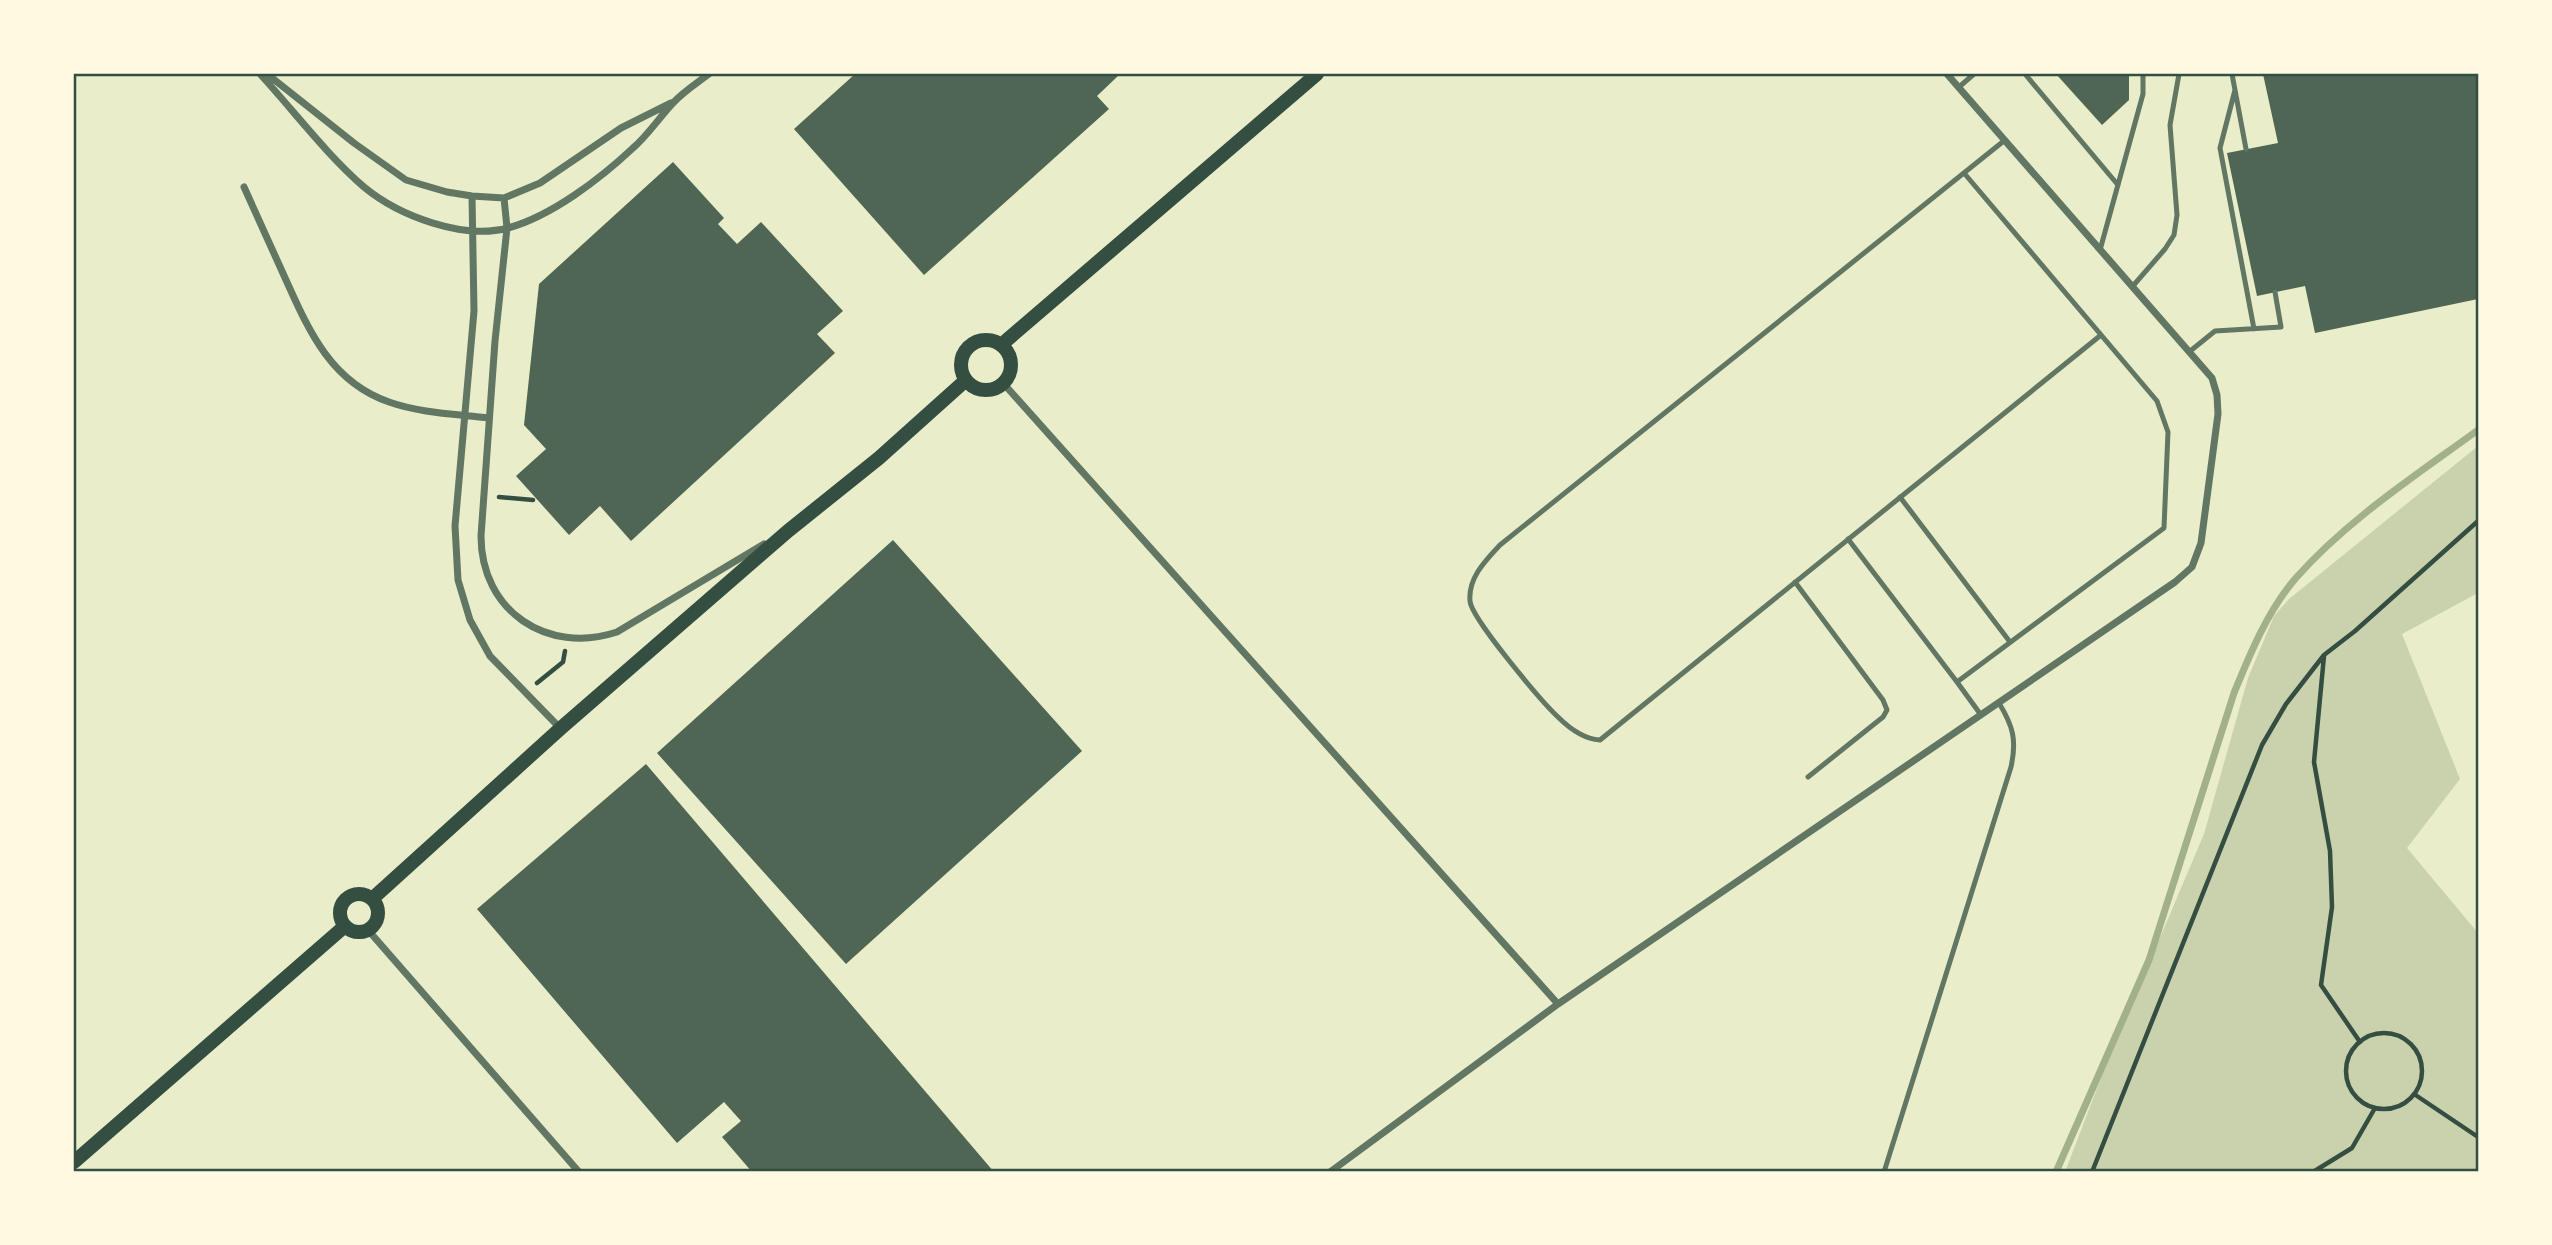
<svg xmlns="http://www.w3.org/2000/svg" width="2552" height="1245" viewBox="0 0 2552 1245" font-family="'IBM Plex Sans',sans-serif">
  <rect width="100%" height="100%" fill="#e9edc9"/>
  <!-- green -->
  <path fill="#cad2ad" d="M2478,446v147l-76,41 58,145 -53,69 71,85v238l-413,1 41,-107 98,-231 44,-156 26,-62 15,-17z"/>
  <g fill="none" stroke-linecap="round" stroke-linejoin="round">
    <!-- stream -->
    <path stroke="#a3b18a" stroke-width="7" d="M2056,1172l93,-212 85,-267c16,-39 33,-81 61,-114 52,-59 120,-103 183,-149"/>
  </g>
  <!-- building -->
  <path fill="#4f6655" d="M855,74h263l1,1 -22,21 12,13 -185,166 -130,-146z
    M2056,74h73v26l-27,25z
    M2263,74h215v225l-163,34 -10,-47 -48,10 -30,-143 51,-10z
    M673,162l51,56 -6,6 19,20 24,-22 82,89 -26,23 18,19 -204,188 -31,-35 -31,29 -53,-59 30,-27 -22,-24 15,-141z
    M893,540l189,211 -236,213 -189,-211z
    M646,764l348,408h-242l-30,-35 19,-16 -17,-19 -47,41 -200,-234z"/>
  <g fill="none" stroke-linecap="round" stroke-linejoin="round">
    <!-- path -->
    <path stroke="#344e41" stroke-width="4.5" d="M499,497l34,3
      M2324,656l-10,106 16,89 2,56 -11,78 39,57
      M537,683l26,-21 2,-11
      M2346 1071a38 38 0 1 1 76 0a38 38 0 1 1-76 0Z
      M2414,1094l64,43
      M2092,1172l170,-427 24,-41 38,-49 31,-24 123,-110
      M2313,1172l39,-24 23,-40"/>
    <!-- service -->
    <path stroke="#617663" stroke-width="5" d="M2025,74l93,111
      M2232,74l14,75
      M1959,87l15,-13
      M2235,90l-15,58 34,181
      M2005,140l-505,405c-15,16 -32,33 -30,56 1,17 72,101 88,116 12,12 26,22 42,23l501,-405
      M1964,173l193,228 11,31 -4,96 -207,154 24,33
      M2100,250l43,-156v-20
      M2132,287l33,-38 9,-14 3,-20 -7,-90 9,-51
      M2189,352l26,-21 66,-4 -6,-35
      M1900,497l110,145
      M1848,539l109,143
      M1795,582l88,118 4,10 -4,7 -75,60
      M1884,1172l127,-405c6,-27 2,-41 -12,-64"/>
    <!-- minor -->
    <path stroke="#617663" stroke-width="7" d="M260,74c34,37 66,80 104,113 35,29 99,53 144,41 44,-12 93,-50 125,-80 15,-13 26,-30 39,-44 11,-12 25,-21 37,-30
      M267,74l87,69 52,37 41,12 25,4 32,2 36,-15 81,-55 50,-25
      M244,187c14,31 28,62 42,93 23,51 45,102 103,122 31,11 67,12 100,16
      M472,196l2,115 -19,215 3,54 12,40 20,36 70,72
      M504,198l3,30 -12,113 -14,195c0,75 66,119 136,96l147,-88
      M1003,383l555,621
      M368,930l211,242
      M1330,1172l228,-168 617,-422 17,-15 9,-24 17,-129 -1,-19 -5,-17 -265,-304"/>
    <!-- secondary -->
    <path stroke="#344e41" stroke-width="14" d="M961 365a25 25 0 1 1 50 0a25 25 0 1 1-50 0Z
      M1001,345l316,-271
      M340 913a19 19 0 1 1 38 0a19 19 0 1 1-38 0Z
      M372,899l189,-171 227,-197 91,-73 87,-78
      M74,1162l271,-236"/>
  </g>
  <!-- border -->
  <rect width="2552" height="1245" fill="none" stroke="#fefae0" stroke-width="150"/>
  <rect x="75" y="75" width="2402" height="1095" fill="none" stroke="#344e41" stroke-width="2.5"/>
</svg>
